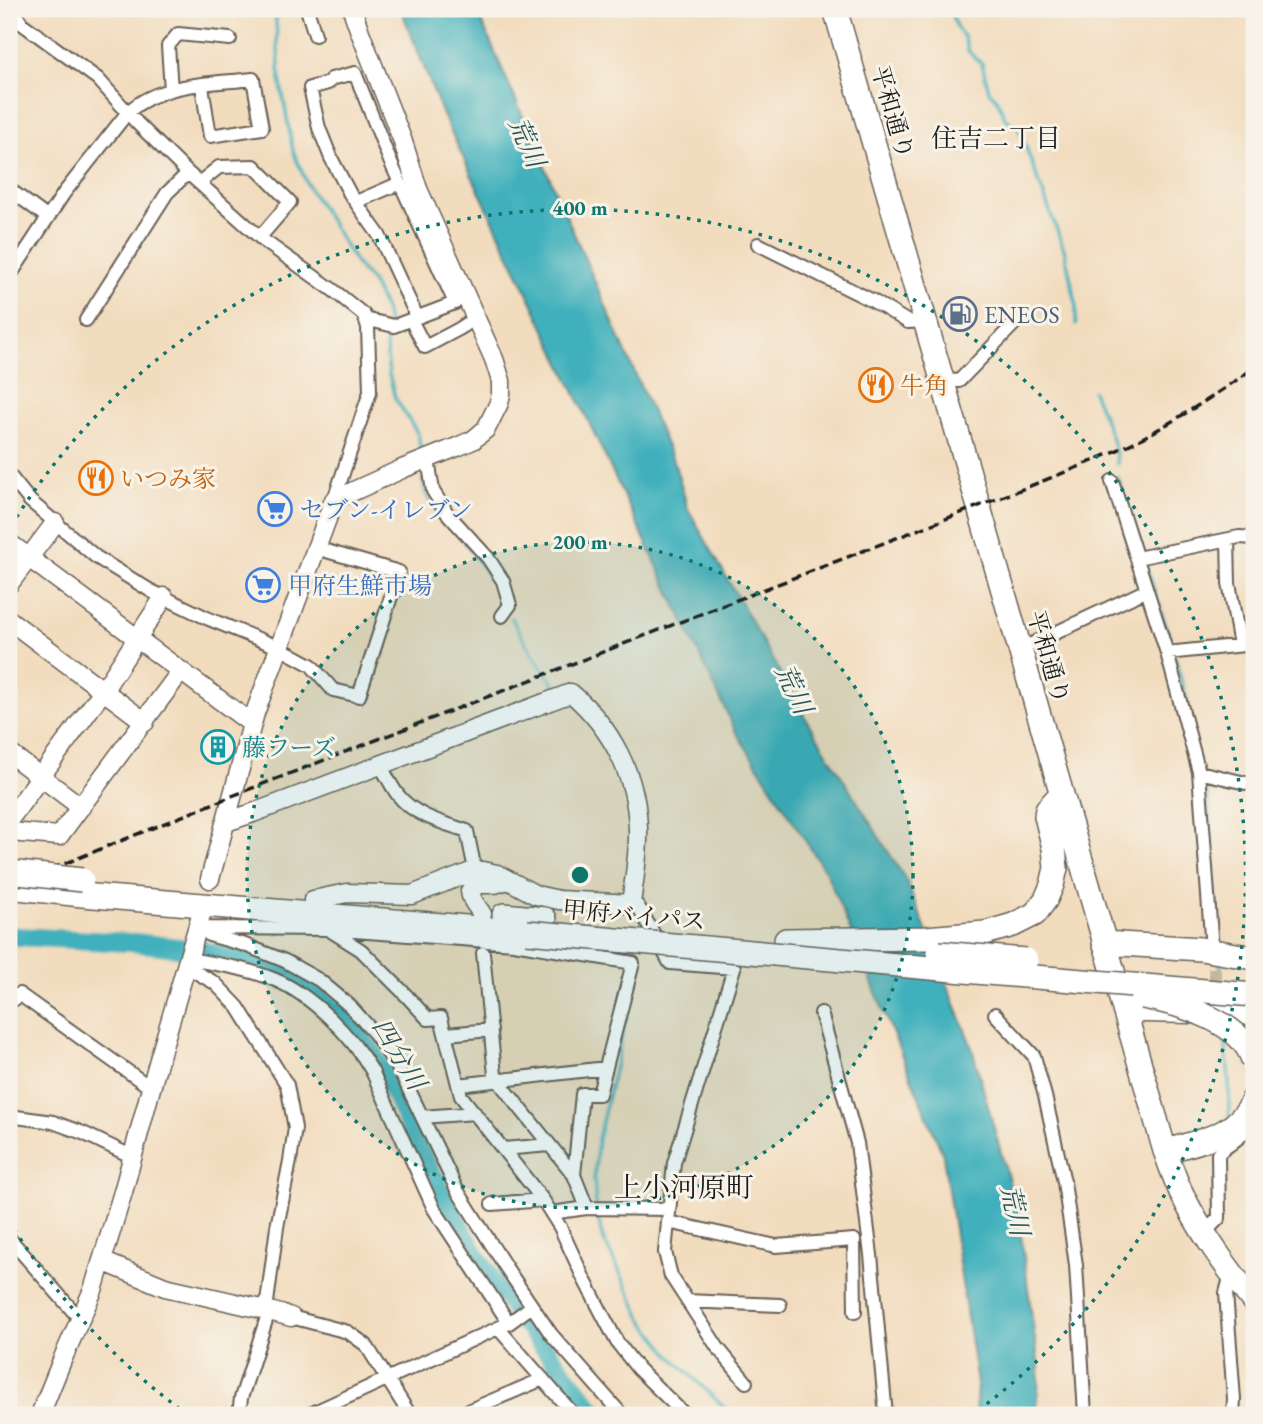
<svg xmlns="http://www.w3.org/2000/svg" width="1263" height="1424" viewBox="0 0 1263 1424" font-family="'EB Garamond','Noto Serif JP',serif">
  <rect width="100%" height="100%" fill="#f7f3e8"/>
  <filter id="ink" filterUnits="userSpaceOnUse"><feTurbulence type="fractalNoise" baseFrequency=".0143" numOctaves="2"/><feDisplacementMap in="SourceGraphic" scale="14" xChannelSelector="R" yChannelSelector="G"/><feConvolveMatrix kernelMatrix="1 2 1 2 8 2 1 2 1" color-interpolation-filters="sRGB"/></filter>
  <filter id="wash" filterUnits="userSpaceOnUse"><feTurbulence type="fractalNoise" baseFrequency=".00686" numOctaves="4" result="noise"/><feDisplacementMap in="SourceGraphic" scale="28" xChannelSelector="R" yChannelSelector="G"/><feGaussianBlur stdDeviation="1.57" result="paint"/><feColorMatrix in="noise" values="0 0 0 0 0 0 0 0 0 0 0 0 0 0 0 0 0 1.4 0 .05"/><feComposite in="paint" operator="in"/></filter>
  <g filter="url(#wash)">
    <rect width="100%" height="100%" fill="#f2dcbe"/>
    <!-- water -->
    <path fill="#41b0bc" stroke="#2e666c" stroke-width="2" d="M401,9h75l199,456 13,44 121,215 98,158 64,163 47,169 21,155 -2,46h-62l2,-31 -34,-229 -116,-281 -91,-142 -293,-617z"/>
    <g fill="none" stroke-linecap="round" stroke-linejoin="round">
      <!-- stream -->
      <path stroke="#41b0bc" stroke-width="3.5" d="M275,9l5,70 13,72 15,35 49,79 14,16 14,28 4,20 -3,18 3,27 6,24 23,36 3,17
        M949,9l8,19 7,9 4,14 14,13 7,27 8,8 8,19 14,11 45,120 12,54v21
        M1093,391c8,21 23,50 24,73
        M1118,477l9,27
        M423,480c3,18 9,27 22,40
        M1133,524l9,28
        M464,541l33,46 5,11
        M1145,561l28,88
        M511,618l28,46 18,24
        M1175,657l13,50
        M1206,779l13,166
        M1220,960l2,24
        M1225,1037l4,44v35
        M596,1205l-2,-26 4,-40 41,-175
        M597,1213l5,23 41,84 29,37 60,58"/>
      <!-- river -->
      <path stroke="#41b0bc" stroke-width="19" d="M9,936l130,7 60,7 45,9 42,16 30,20 32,25 26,34 23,45 23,52 55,103 46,65 77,96"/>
    </g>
  </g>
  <g filter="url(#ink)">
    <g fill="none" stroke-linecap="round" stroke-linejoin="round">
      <!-- street-tunnel -->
      <path stroke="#c7b69e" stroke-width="12" stroke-dasharray="12 6" stroke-linecap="butt" d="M1212,950l5,45"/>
      <!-- street casing -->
      <g stroke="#675f55" stroke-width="16">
        <path id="street" d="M14,9l7,14 77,56 39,44 51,50 76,68 69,49 31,25 4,12 2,65 -36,108
          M307,9l8,26
          M171,90l-3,-44 10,-12 52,5
          M199,183l20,-16 35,-1 36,36 -30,35
          M9,189l39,29
          M356,202l44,-19
          M758,244l115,57 35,21 16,-1
          M9,277l55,-84 64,-81c33,-30 83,-28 125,-33l9,49 -52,8 -8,-50
          M365,319l29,7 61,-23 -65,-142 -35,-88 -24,6 -3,4 -18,5 9,40 12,30 19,36 29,41 38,82
          M86,320l81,-127 21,-20
          M411,320l14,27 34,-18 17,-11
          M942,380l17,1 56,-58
          M428,459l5,32 14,22 41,45 15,23 7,24 -8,11
          M9,475l21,26 66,56 55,34 58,28 69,28 33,18 22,25 26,6 40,-124 -83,-24
          M1112,481l55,172 32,119 13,178
          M1228,540l1,43 11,62
          M1137,558l102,-21 15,1
          M1020,649l12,-5 115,-54
          M1167,653l87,-9
          M381,766c5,9 10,20 17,29 16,21 46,28 69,36l7,34
          M1199,772l55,13
          M631,904l7,2 32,57 64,5 -60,195 -9,89 6,24 47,72 28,34
          M198,926l8,2 122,1 186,14 119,20 -34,131h-17l-8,81
          M206,928l3,7 36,10 40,16 34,19 31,26 25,28 25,37 57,119 50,79 44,65 71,81
          M331,931l30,19 42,42 25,27 13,-1 20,78 82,104 17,27 24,52 33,63 21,27 47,46
          M483,953l12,122 9,13 70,87 13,33 82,1
          M188,959c29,5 58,9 85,20 38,15 79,57 99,92l62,138 75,114
          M185,966l30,17 23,24 49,78 8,43 -5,33 -13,66 -11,83
          M9,996l6,3 4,-5 132,94
          M821,1013l36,130 14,112 15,160
          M995,1014l39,42 11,40 19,86 12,83 9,150
          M446,1034l45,-4
          M458,1085l148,-17
          M9,1116l44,6 30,11 50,24
          M422,1117l53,-4
          M503,1149l47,-4
          M492,1204l51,-4
          M551,1213l36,-5
          M668,1222l108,24 78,-6 1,72
          M1204,1233l15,-15 -1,-64c5,-5 10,-8 15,-12 8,-6 16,-14 21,-23
          M9,1238l71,81
          M1231,1274l-5,19 8,106 -1,16
          M687,1301l93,4
          M291,1317l57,15 18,13 44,70
          M498,1328l76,87
          M239,1415l2,-17 28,-87
          M308,1415l201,-92 23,-17
          M458,1415l85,-36"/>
      </g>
      <!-- secondary casing -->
      <g stroke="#675f55" stroke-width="21">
        <path id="secondary" d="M9,543l243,181
          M9,584l46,-61
          M9,620l136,102
          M9,753l72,54
          M9,820l94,-129 61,-94
          M226,822l27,-9 318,-120c40,34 66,83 67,136 1,25 -4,50 -7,75l-72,-4 -23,-5 -39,-21 -14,-3 -12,1 -59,23 -65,-2 -34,7
          M9,832l50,4 122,-165
          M210,879l45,-166 79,-213 68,-31 55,-22 16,-7 13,-11 13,-26 2,-9v-13l-7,-22 -76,-170 -16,-50 -42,-107 -8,-23
          M482,914c-5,-8 -11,-13 -12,-23l8,-7h17l13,-4
          M102,1261l63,26 101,23 25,7
          M40,1415l23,-57 30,-68 30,-98 33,-122 45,-155"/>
      </g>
      <!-- highway casing -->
      <g stroke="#675f55" stroke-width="26">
        <path id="highway" d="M835,9l330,1142c5,14 10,28 16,41 19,40 46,76 73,110
          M9,887l73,8 445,37
          M504,915l41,4
          M786,940l140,-2 59,-5 28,-8 22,-11 11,-15 6,-14 4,-17 -2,-20 -8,-32 1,-7 14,-15
          M1104,943l97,6 53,9
          M1124,1010l130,3
          M1165,1151c36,-10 73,-15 89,-53"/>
      </g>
      <!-- street -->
      <use href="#street" stroke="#fff" stroke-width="12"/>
      <!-- secondary -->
      <use href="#secondary" stroke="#fff" stroke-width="18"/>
      <!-- highway -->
      <use href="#highway" stroke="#fff" stroke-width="23"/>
      <!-- rail -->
      <path stroke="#1c1c1c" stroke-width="3.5" stroke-dasharray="10 5" stroke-linecap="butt" d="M9,886l223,-90 770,-299c50,-20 101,-38 148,-63 36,-20 71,-43 104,-66"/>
      <!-- highway-bridge casing -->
      <g stroke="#675f55" stroke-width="26" stroke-linecap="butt">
        <path id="highway-bridge" d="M9,872l73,8
          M527,932l460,41 267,22
          M939,953l87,7
          M1143,997c37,7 103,25 111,67"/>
      </g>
      <!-- highway-bridge -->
      <use href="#highway-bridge" stroke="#fff" stroke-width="23"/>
    </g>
  </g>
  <!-- distance rings -->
  <circle cx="580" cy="875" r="333" fill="#0f766e" fill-opacity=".12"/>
  <g fill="none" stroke="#0f766e" stroke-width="3.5" stroke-dasharray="3.5 7">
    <circle cx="580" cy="875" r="333"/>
    <path d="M188 1415A667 667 0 0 1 11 1224M11 526A667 667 0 1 1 972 1415"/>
  </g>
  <!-- icons -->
  <defs>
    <g id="fuel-ring" transform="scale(1.75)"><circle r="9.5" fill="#f7f3e8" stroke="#5c6f8a" stroke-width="1.5"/><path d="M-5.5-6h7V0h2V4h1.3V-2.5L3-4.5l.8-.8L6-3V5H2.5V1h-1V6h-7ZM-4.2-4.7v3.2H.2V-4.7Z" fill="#5c6f8a"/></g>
    <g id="restaurant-ring" transform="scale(1.75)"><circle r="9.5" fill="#f7f3e8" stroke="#e8710a" stroke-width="1.5"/><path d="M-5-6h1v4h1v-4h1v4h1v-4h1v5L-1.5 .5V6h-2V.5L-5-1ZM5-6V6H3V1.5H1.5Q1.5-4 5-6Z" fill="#e8710a"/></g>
    <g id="supermarket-ring" transform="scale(1.75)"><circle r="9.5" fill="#f7f3e8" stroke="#3f7fe0" stroke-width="1.5"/><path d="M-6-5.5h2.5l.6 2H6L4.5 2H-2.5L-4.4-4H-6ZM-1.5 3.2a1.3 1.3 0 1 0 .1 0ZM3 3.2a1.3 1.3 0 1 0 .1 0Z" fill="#3f7fe0"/></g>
    <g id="building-ring" transform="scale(1.75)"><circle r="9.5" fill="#f7f3e8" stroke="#0f9aa8" stroke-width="1.5"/><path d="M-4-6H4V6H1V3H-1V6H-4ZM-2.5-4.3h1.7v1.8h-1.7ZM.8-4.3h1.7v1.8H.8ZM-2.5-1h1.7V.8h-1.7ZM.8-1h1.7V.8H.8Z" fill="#0f9aa8"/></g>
  </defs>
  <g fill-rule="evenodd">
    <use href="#fuel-ring" x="960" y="314"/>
    <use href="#restaurant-ring" x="876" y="385"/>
    <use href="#restaurant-ring" x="96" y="478"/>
    <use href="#supermarket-ring" x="275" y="509"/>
    <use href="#supermarket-ring" x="263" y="585"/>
    <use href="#building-ring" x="218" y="747"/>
  </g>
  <g text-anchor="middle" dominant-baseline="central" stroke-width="6" stroke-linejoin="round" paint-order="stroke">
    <!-- street labels -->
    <g font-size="24" fill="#1c1c1c" stroke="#f7f3e8">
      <text transform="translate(893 112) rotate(74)">平和通り</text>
      <text transform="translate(1049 657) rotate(74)">平和通り</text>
      <text transform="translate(634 915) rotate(5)">甲府バイパス</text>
    </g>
    <!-- service labels -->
    <g font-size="24" fill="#4e5e75" stroke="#f7f3e8" text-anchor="start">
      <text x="984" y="314">ENEOS</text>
    </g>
    <!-- food labels -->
    <g font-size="24" fill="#c56008" stroke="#f7f3e8" text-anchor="start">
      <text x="900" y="385">牛角</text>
      <text x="120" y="478">いつみ家</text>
    </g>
    <!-- shop labels -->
    <g font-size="24" fill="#366cbe" stroke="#f7f3e8" text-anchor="start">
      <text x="300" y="509">セブン-イレブン</text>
      <text x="288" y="585">甲府生鮮市場</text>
    </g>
    <!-- culture labels -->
    <g font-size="24" fill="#0d838f" stroke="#f7f3e8" text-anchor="start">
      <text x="242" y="747">藤フーズ</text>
    </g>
    <!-- neighbourhood labels -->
    <g font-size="26" fill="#1c1c1c" stroke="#f7f3e8">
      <text x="996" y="138">住吉二丁目</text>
    </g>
    <!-- water labels -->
    <g font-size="26" font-style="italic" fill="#2b575c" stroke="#f7f3e8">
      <text transform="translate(527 142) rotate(66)">荒川</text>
      <text transform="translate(794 689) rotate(65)">荒川</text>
      <text transform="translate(399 1054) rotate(59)">四分川</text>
      <text transform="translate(1015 1210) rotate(77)">荒川</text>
    </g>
    <!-- quarter labels -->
    <g font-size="28" fill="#1c1c1c" stroke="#f7f3e8">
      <text x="684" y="1187">上小河原町</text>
    </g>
  </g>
  <circle cx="580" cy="875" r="10" fill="#0f766e" stroke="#f7f3e8" stroke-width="3.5"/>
  <g font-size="21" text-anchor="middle" font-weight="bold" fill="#0f766e" stroke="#f7f3e8" stroke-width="6" stroke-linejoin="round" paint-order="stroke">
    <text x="580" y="215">400 m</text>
    <text x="580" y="549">200 m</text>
  </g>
  <!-- margin -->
  <rect width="1263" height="1424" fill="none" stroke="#f7f3e8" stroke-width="35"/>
</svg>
